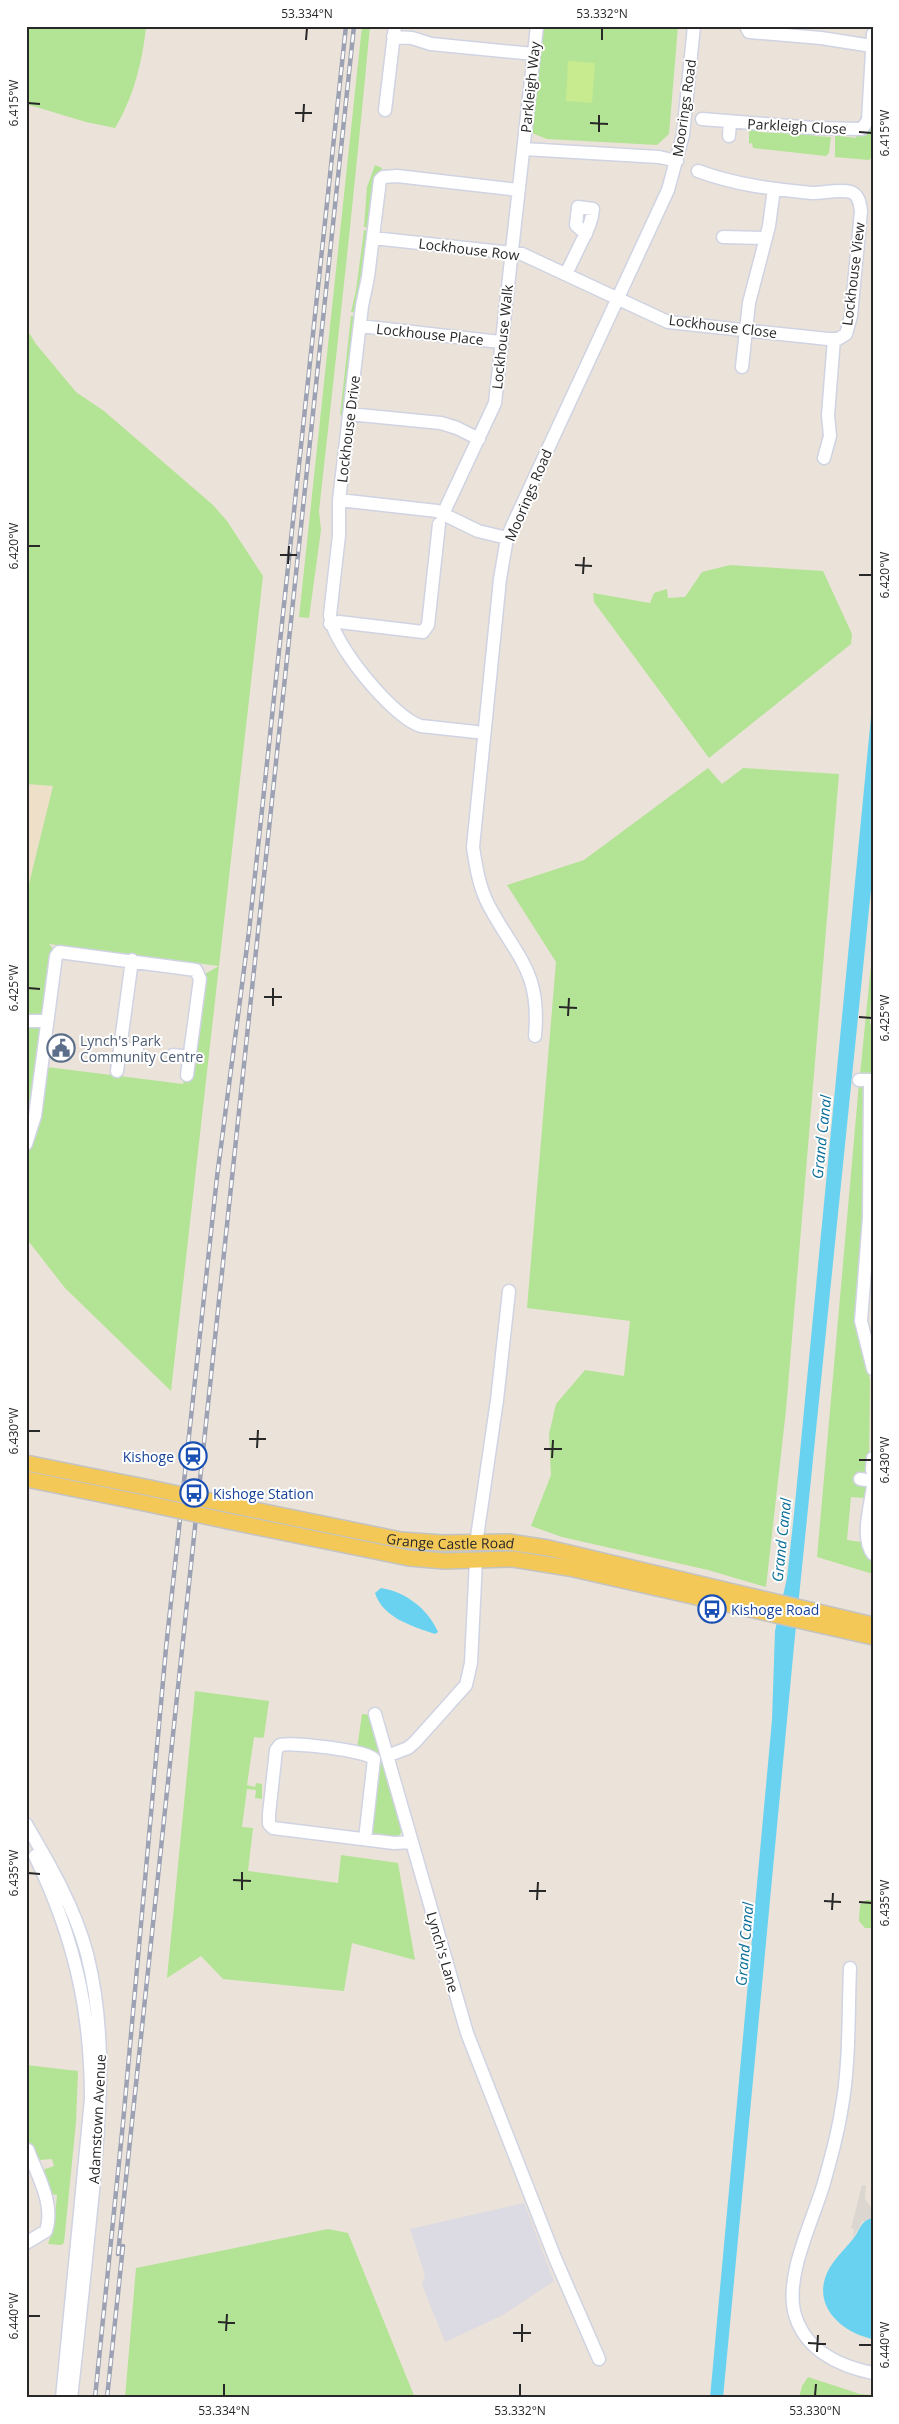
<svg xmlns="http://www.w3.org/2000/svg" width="899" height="2424" viewBox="0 0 899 2424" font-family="'Open Sans',sans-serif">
  <rect width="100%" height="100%" fill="#ebe3d9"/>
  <!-- industrial -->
  <path fill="#dcdae3" d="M524,2203l30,78 -51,34 -58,27 -23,-57 3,-10 -15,-46z"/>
  <!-- education -->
  <path fill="#eee0c8" d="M26,784l27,1 -27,111z"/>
  <!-- green -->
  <path fill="#b3e394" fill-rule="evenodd" d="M26,26h120c-3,34 -13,73 -31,102l-29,-6 -60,-18z
    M362,26h8c-15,162 -33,324 -51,485l2,19 -12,88 -10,-1z
    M541,26h137l-9,108 -12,11 -110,-6 -18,-7z
    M873,124v32l-4,4 -34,-3v-23l4,-1v3l17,2v-4z
    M758,127v5l18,1 2,-4 1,4 13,1v-4h4v4l16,1 1,-3 1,4 17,1 -2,16 -3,3 -73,-8 -1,-5 -3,1v-16z
    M375,165l7,3v5l-12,55 -6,-1 3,-40z
    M364,230l5,1 -13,82 -5,-1 5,-22z
    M351,316h5l-11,100 -5,-1z
    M26,328l10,16 40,48 28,19 109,94 14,16 36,55 -92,815 -106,-103 -39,-50v-342l27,-110 -27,-2zM49,944l170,22 -23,13 -13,105 -136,-17 14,-109z
    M730,565l93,6 29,63 -1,10 -142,114 -115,-156 -1,-9 57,10 4,-10 13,-4 1,9 17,-1 17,-25z
    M708,768l14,16 21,-16 96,6 -53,636 -20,177 -58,-17 -146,-33 -31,-11 20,-51 -2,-41 7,-30 29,-34 39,6 6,-55 -103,-13 29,-346 -49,-77 77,-25z
    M873,945l-3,78 3,9v44l-13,-1z
    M859,1083l8,3 -1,131 -9,104 13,59 -1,87 4,7 -11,-1 7,15 -5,18v-8l-13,-1 -4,43 14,2 1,-6 11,26v12l-56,-17z
    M195,1691l74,10 -5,35 -1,2 -9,-1 -7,48 8,2 1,-4 6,1v15l-7,-1 1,-8 -9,-1 -5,38 11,1 -5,43 90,12 3,-28 57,8 17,97 -63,-17 -8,48 -121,-12 -22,-23 -34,22z
    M362,1714l8,1 33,115 -5,7h-24l-4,-6 7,-60 -20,-22z
    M866,1900h7v28h-8l-6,-7 1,-16z
    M26,2065l52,6 -2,51 -12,121 -3,2 -13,-1 6,-17 3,-32 -6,-1 -9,-21 3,-4 9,-3 -2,-7 -12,1 -8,-15 -6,1z
    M328,2229l20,4 67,165h-290l11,-130z
    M808,2377l52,17 13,1v3h-74l3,-12z"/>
  <!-- pitch -->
  <path fill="#c8eb8f" d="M568,61l27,2 -3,40 -26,-2z"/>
  <!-- plaza -->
  <path fill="#dbd6d0" d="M862,2185l4,1 -1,13 8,11v7l-11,5 -9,16 1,-9 -3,-1z"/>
  <!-- water -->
  <path fill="#69d2f0" d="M873,696v174l-79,776 -71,752h-13l62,-678 3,-89 12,-53 7,-64z
    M381,1588c25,4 47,21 57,44l-3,2c-23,-8 -52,-16 -60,-41z
    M873,2218v121c-30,-6 -61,-32 -46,-66 6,-13 17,-23 26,-34 7,-8 7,-19 20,-21z"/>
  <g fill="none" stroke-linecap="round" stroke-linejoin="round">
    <!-- minor casing -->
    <g stroke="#cfd3e2" stroke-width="15">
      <path id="minor" d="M746,26l3,6 72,6 51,8
        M393,37l19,1 19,6 103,10
        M385,110l10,-84
        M702,119l112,9 48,1 6,-9 5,-86
        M729,136l1,-14
        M524,149l135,8 18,4
        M723,237l43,1
        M373,238l149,16 146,68 160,17h10l8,-5 5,-18 10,-105c-1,-7 -2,-16 -10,-19 -12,-3 -27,1 -39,1 -40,-4 -76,-8 -114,-22
        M566,274l17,-35c5,-10 9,-18 10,-30l-15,-2 -2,18 10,9
        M360,326l140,16
        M742,367l7,-64 20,-77 5,-37
        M349,414l92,9 16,5 22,11
        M824,458l6,-22 -2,-21 6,-76
        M339,500l98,11 41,20 29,7
        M443,514l52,-111 42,-377
        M330,624l9,-2 84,10 5,-7 11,-101
        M476,732l-55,-6c-27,-7 -90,-84 -91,-111l9,-80v-35l23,-194 6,-29 12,-97 3,-3 14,-1 121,14
        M26,1021h21
        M535,1036c6,-65 -18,-78 -46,-130 -10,-19 -13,-39 -16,-59l27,-268 7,-41 7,-16 154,-332 15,-55 11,-109
        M120,1048l17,2
        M173,1055l17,2
        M117,1071l15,-111
        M859,1080h11l-1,138 -8,103 12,48
        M26,1144l9,-28 21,-160 3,-4 137,18 4,9 -13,96
        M872,1470l1,-12
        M860,1479l13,2
        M873,1486c-2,18 -13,52 0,68
        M476,1544l21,-144 12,-109
        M375,1714l92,319 88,225 44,101
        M387,1756l21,-8 7,-6 51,-57 5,-22 5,-103
        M26,1824c24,41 49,84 61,130 20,79 13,157 6,237 -7,69 -14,138 -22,207
        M365,1839l9,-80c-8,-9 -82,-17 -94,-14l-4,5 -7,64v10l4,4 121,15 18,-1
        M35,1856c39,81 56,154 56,243l-29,299
        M850,1968c-2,48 0,97 -9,144 -4,25 -11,50 -18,74 -11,36 -37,88 -29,125 9,38 44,55 79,62
        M26,2243l20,-12c9,-27 -9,-56 -18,-81"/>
    </g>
    <!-- major casing -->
    <g stroke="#c3c3c3" stroke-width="18">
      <g id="major">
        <path d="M26,1463l124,25"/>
        <path d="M26,1479l123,25"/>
        <path id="s1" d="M230,1505l171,35 41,3 67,-1 39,6 325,77"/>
        <path d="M228,1521l181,37 36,3 68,-2 56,9 304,69"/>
      </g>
    </g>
    <!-- minor -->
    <use href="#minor" stroke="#fff" stroke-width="12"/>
    <!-- major -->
    <use href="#major" stroke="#f3c857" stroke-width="15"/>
    <!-- rail casing -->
    <g stroke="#9ca1b3" stroke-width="4.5">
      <path id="rail" d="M118,2254l236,-2228
        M95,2398l28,-275 43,-475 51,-471 32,-246 97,-905
        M107,2398l16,-152"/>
    </g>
    <!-- rail -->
    <use href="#rail" stroke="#fff" stroke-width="2.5" stroke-dasharray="8" stroke-linecap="butt"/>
    <!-- major-bridge casing -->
    <g stroke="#c3c3c3" stroke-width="18" stroke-linecap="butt">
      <path id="major-bridge" d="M150,1488l80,17
        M149,1504l79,17"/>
    </g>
    <!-- major-bridge -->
    <use href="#major-bridge" stroke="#f3c857" stroke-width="15"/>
  </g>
  <!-- ticks -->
  <path fill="none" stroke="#282828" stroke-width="2" d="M306,40l1,-12M602,40v-12M28,103l12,1M295,113h17M303,122l1,-18M590,123l18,1M599,132v-17M859,132l13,1M28,546h12M280,555h17M288,564l1,-18M575,565l17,1M583,574l1,-17M859,575h13M28,988l12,1M264,997h18M273,1006v-18M559,1007l18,1M568,1016l1,-18M859,1017l13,1M28,1431h12M249,1439h17M257,1448l1,-18M544,1449h18M552,1458l1,-18M859,1460h13M28,1873l12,1M233,1880l18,1M242,1890v-18M529,1891h17M537,1900l1,-18M824,1901l17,1M859,1902l13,1M832,1910l1,-17M28,2316h12M218,2322l17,1M226,2331l1,-17M513,2333h18M522,2342v-18M808,2343l18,1M859,2345h13M817,2352l1,-17M224,2396v-12M520,2396v-12M815,2396l1,-12"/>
  <!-- icons -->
  <defs>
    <g id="civic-ring" transform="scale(1.4375)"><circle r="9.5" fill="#fff" stroke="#5c6f8a" stroke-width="1.5"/><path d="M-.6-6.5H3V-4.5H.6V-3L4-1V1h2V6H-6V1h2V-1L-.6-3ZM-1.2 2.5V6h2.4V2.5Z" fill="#5c6f8a"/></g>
    <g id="station-ring" transform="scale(1.4375)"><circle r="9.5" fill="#fff" stroke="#1a4fb4" stroke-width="1.5"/><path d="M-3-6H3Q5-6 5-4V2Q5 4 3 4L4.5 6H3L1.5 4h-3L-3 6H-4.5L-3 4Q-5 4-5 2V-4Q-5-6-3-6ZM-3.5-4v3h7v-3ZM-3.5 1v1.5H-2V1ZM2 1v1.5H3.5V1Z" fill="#1a4fb4"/></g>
    <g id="bus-ring" transform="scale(1.4375)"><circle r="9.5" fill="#fff" stroke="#1a4fb4" stroke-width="1.5"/><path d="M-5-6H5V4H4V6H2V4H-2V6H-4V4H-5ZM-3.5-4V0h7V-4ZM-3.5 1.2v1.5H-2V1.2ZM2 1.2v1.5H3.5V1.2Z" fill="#1a4fb4"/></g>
  </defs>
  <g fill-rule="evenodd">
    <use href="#civic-ring" x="61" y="1048"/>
    <use href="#station-ring" x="193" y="1456"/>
    <use href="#bus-ring" x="194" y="1493"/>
    <use href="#bus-ring" x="712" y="1609"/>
  </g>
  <g text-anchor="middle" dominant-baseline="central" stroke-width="4" stroke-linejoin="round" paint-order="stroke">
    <!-- street labels -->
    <g font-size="14" fill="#282828" stroke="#fff">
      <text transform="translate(530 87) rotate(-84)">Parkleigh Way</text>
      <text transform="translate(684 108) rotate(-82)">Moorings Road</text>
      <text transform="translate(797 126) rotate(3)">Parkleigh Close</text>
      <text transform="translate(469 249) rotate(7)">Lockhouse Row</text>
      <text transform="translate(853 274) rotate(-83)">Lockhouse View</text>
      <text transform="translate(723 326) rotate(7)">Lockhouse Close</text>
      <text transform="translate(430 334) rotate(6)">Lockhouse Place</text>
      <text transform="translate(502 337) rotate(-84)">Lockhouse Walk</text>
      <text transform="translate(348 429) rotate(-83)">Lockhouse Drive</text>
      <text transform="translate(528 495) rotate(-67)">Moorings Road</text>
      <text stroke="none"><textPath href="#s1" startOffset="224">Grange Castle Road</textPath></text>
      <text transform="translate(443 1952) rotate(74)">Lynch's Lane</text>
      <text transform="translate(97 2119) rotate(-87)">Adamstown Avenue</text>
    </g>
    <!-- service labels -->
    <g font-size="14" fill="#4e5e75" stroke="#fff" text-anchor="start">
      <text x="80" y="1040">Lynch's Park<tspan x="80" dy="16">Community Centre</tspan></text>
    </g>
    <!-- transit labels -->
    <g font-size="14" fill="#164399" stroke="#fff" text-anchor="start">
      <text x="174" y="1456" text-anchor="end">Kishoge</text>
      <text x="213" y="1493">Kishoge Station</text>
      <text x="731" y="1609">Kishoge Road</text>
    </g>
    <!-- water labels -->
    <g font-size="15" font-style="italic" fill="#0b6f9a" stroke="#fff">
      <text transform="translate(821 1137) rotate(-84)">Grand Canal</text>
      <text transform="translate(781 1540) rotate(-84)">Grand Canal</text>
      <text transform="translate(744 1944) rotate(-85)">Grand Canal</text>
    </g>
  </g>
  <!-- border -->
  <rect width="899" height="2424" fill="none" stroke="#ffffff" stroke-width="55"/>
  <rect x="28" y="28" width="844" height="2368" fill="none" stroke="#282828" stroke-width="2"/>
  <g font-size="12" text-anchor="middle" fill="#282828">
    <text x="307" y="18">53.334°N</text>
    <text x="602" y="18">53.332°N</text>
    <text transform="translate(14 103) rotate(-90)" y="4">6.415°W</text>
    <text transform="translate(885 133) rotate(-90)" y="4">6.415°W</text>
    <text transform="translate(14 546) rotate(-90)" y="4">6.420°W</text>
    <text transform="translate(885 575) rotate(-90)" y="4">6.420°W</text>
    <text transform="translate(14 988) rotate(-90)" y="4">6.425°W</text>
    <text transform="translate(885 1018) rotate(-90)" y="4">6.425°W</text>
    <text transform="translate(14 1431) rotate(-90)" y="4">6.430°W</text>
    <text transform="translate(885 1460) rotate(-90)" y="4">6.430°W</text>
    <text transform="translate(14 1873) rotate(-90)" y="4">6.435°W</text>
    <text transform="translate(885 1903) rotate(-90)" y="4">6.435°W</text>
    <text transform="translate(14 2316) rotate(-90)" y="4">6.440°W</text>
    <text transform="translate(885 2345) rotate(-90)" y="4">6.440°W</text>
    <text x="224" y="2415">53.334°N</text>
    <text x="520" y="2415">53.332°N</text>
    <text x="815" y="2415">53.330°N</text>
  </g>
</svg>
